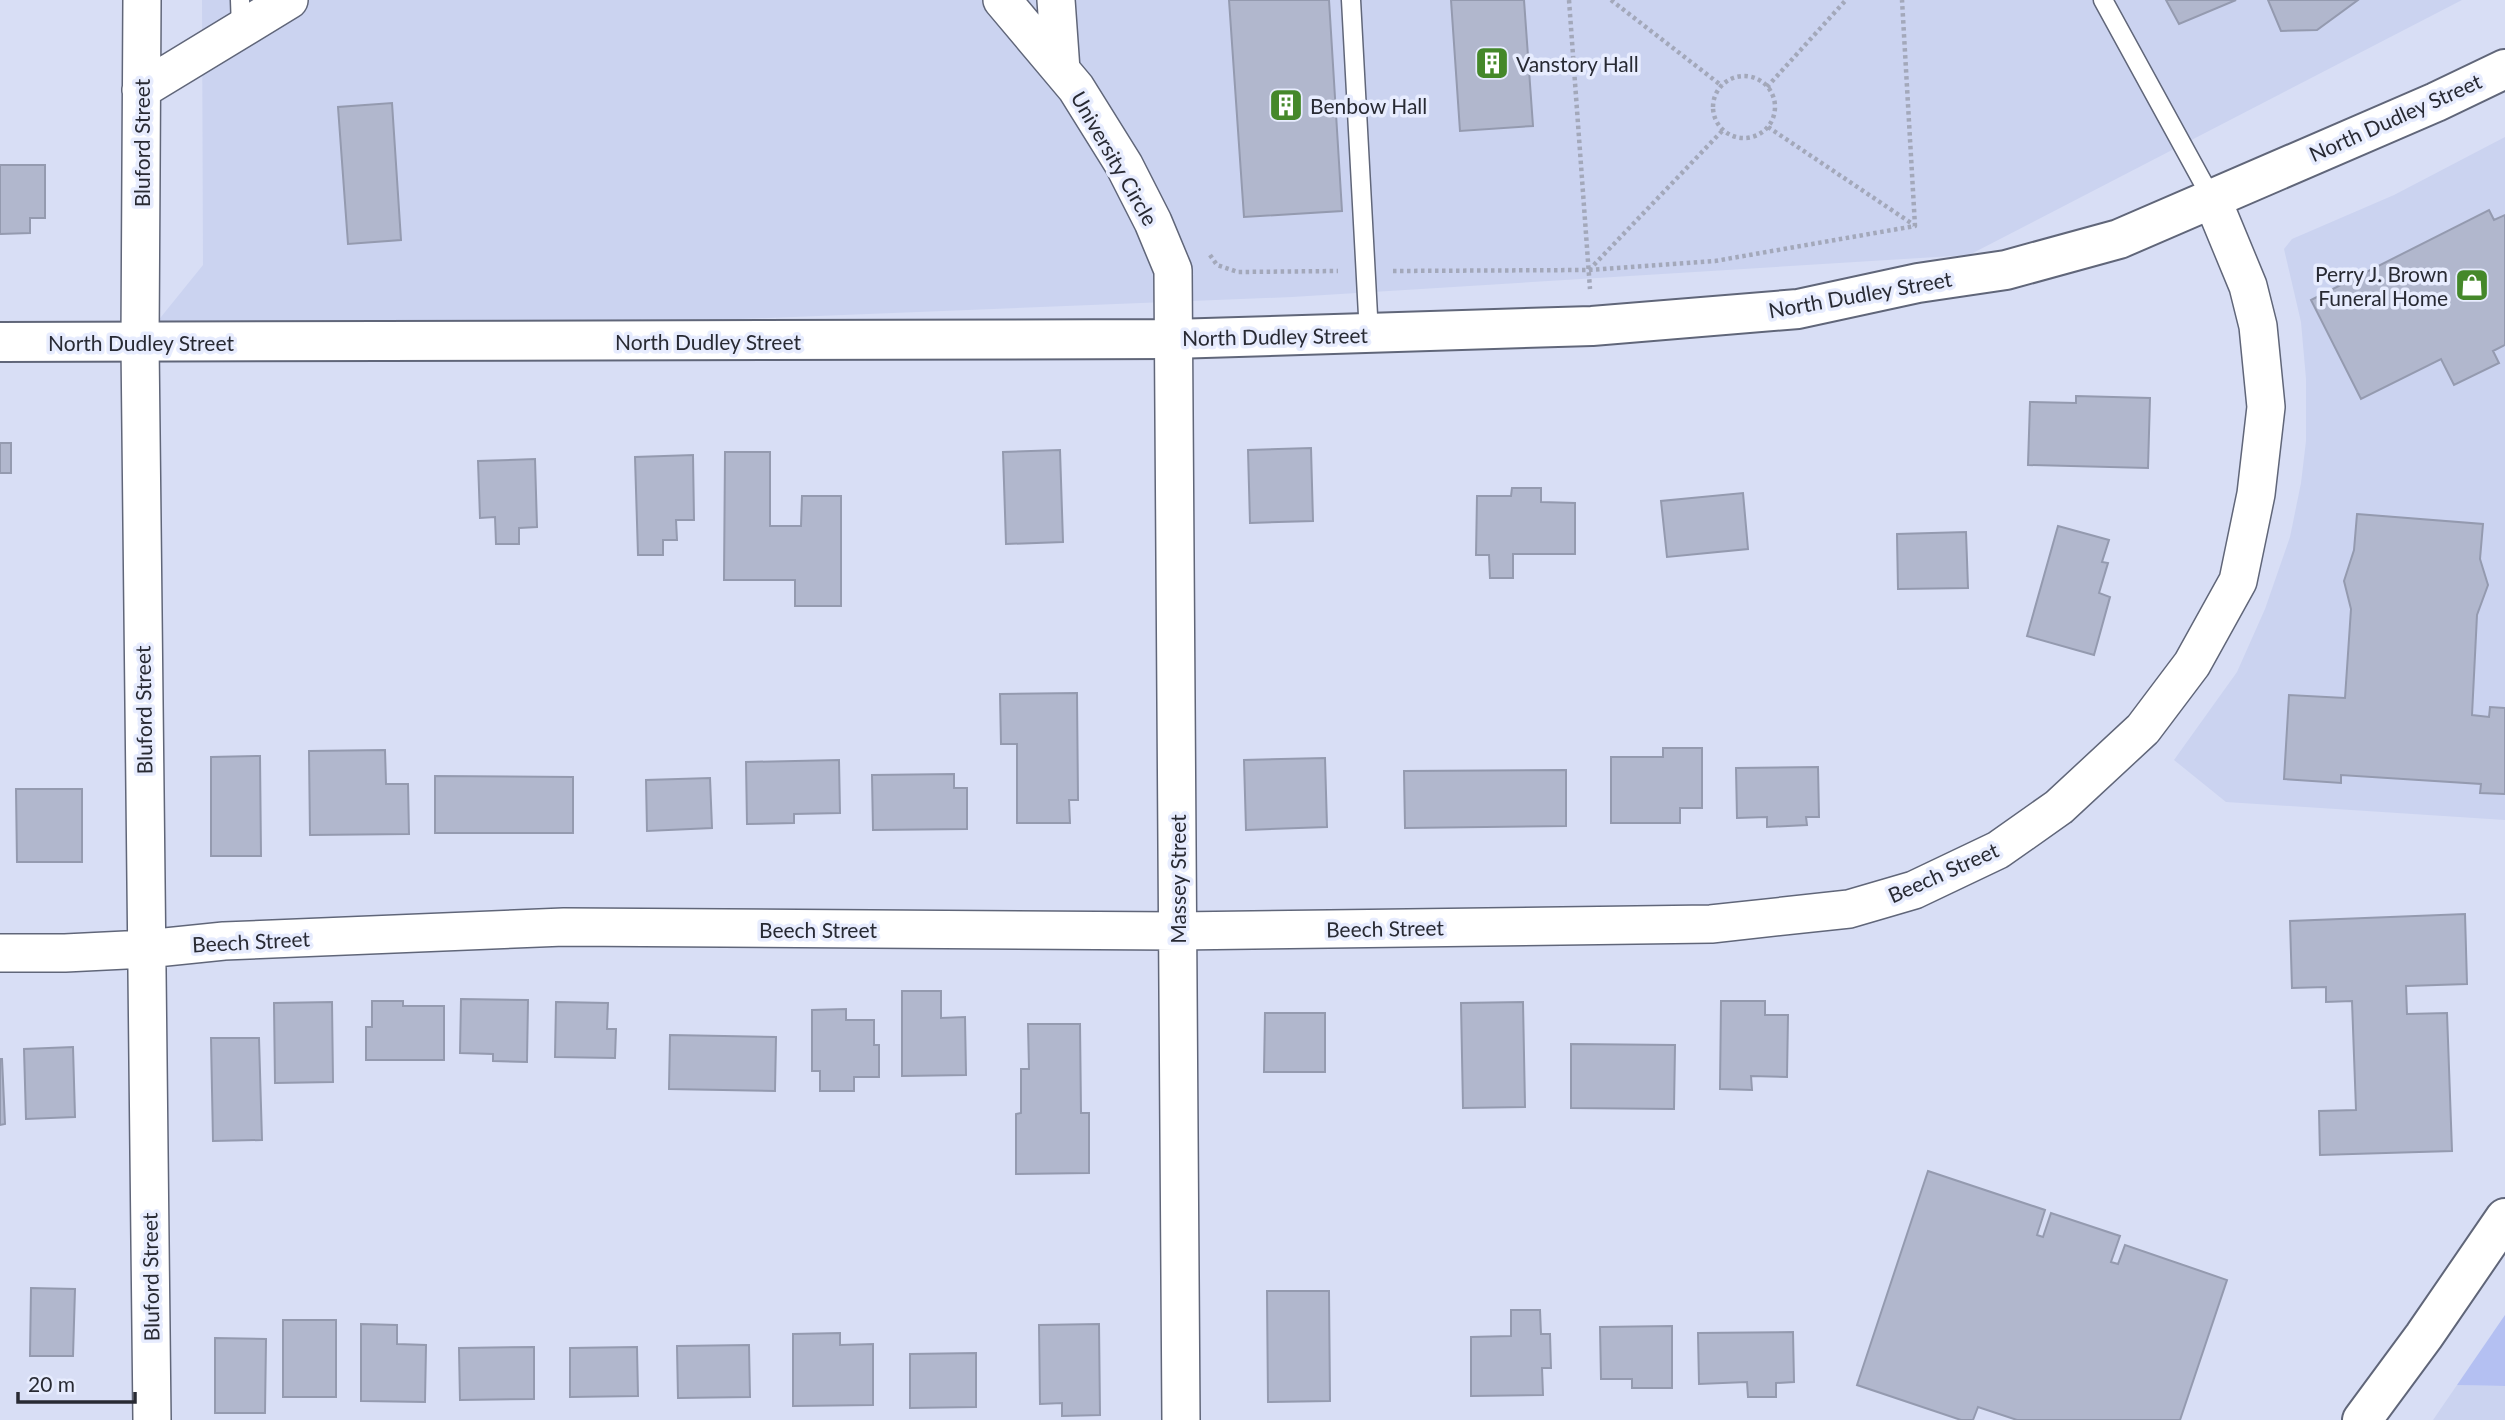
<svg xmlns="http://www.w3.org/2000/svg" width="2505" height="1420" viewBox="0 0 2505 1420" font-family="Lato,sans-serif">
  <rect width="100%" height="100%" fill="#d8def5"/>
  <!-- built -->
  <path fill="#cbd3f0" d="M202,0h2260l-493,255 -677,42 -1152,46 63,-78z
    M2505,137v683l-279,-18 -52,-42 63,-88 28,-63 25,-72 11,-54 5,-42v-62l-5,-57 -17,-73 8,-10 102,-44z
    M2457,1385l48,1v34h-72z"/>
  <!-- green -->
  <path fill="#b4c0f2" d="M2505,1315v71l-48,-1z"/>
  <!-- building -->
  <path fill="#b1b7cd" stroke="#949aaf" stroke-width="2" d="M1229,0h100l13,211 -98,6z
    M1451,0h73l9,126 -73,5z
    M2166,0h70l-57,24z
    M2268,0h90l-41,30 -36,1z
    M392,103l9,137 -53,4 -10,-137z
    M0,165h45v53h-15v15l-30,1z
    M2489,210l5,10 11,-5v130l-12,6 6,12 -45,22 -13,-26 -80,40 -50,-99z
    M2076,396l74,2 -2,70 -120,-3 2,-63 46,1z
    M0,443h11v30h-11z
    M1311,448l2,73 -63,2 -2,-73z
    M1060,450l3,92 -57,2 -3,-92z
    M725,452h45v74h31l1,-30h39v110h-46v-26h-71z
    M693,455l1,65h-18l1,20h-14v15h-25l-3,-98z
    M535,459l2,68 -18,1v16h-23l-1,-27 -15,1 -2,-57z
    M1512,488h29v14l34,1v51h-62v24h-23l-1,-23h-13l1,-59h34z
    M1743,493l5,56 -81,8 -6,-56z
    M2357,514l126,10 -3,35 8,26 -11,30 -5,100 17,2 1,-10 15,1v86l-25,-1 1,-9 -140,-9v8l-57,-4 5,-84 56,3 6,-89 -7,-28 10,-31z
    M2058,526l51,14 -7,22 6,1 -9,30 11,4 -16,58 -67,-19z
    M1966,532l2,56 -70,1 -1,-55z
    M1077,693l1,107h-9l1,23h-53v-79h-16l-1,-50z
    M1663,748h39v60h-22v15h-69v-66h52z
    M385,750l1,34h22l1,50 -99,1 -1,-84z
    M260,756l1,100h-50v-99z
    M1325,758l2,69 -81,3 -2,-70z
    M839,760l1,53 -46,1v9l-47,1 -1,-62z
    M1818,767l1,50h-13l1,8 -40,2v-10l-30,1 -1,-50z
    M1566,770v56l-161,2 -1,-57z
    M954,774v14h13v41l-94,1 -1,-55z
    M435,776l138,1v56h-138z
    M710,778l2,50 -65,3 -1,-51z
    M16,789h66v73h-65z
    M2465,914l2,70 -61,2 1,28 40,-1 5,138 -132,4 -1,-44 37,-1 -4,-109 -26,1v-15l-34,1 -2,-67z
    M902,991h39v27l24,-1 1,58 -64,1z
    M461,999l67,1 -1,62 -34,-1v-7l-33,-1z
    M372,1001h31v5h41v54h-78v-33h6z
    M1721,1001h44v14h23l-1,62 -36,-1 1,14 -32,-1z
    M332,1002l1,80 -58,1 -1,-80z
    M556,1002l52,1 -1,26h9l-1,29 -60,-1z
    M1523,1002l2,105 -62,1 -2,-105z
    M846,1009v11h28v25h5v32h-25v14h-34v-20h-8v-61z
    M1265,1013h60v59h-61z
    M1028,1024h52l1,89h8v60l-73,1v-60l5,-1v-44h8z
    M670,1035l106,2 -1,54 -106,-2z
    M211,1038h48l3,102 -49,1z
    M1571,1044l104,1 -1,64 -103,-1z
    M73,1047l2,70 -49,2 -2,-70z
    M0,1059h2l3,65 -5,1z
    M1928,1171l117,39 -8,25 6,2 8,-24 69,23 -9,26 7,2 7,-19 102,35 -47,140h-163l-39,-13 -5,13h-12l-104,-35z
    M31,1288l44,1 -2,67h-43z
    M1267,1291h62l1,110 -62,1z
    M1511,1310h29l1,24h9l1,34h-9l1,27 -72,1v-59l40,-1z
    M283,1320h53v77h-53z
    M361,1324l36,1v19l29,1 -1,57 -64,-1z
    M1099,1324l1,91 -38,1v-13l-22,1 -1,-79z
    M1672,1326v62h-40v-9h-31l-1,-52z
    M1793,1332l1,50 -18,1v14h-28l-1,-15 -48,2 -1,-51z
    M840,1333v12l33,-1v61l-80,1v-72z
    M215,1338l51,1 -1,74h-50z
    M749,1345l1,52 -72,1 -1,-52z
    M534,1347v52l-74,1 -1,-52z
    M637,1347l1,49 -68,1v-49z
    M976,1353v54l-66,1v-54z"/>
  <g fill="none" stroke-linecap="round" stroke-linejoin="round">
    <!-- lane casing -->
    <g stroke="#606679" stroke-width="21">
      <path id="lane" d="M240,0l1,29
        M1351,0l18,334
        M2103,0l109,199"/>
    </g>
    <!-- street casing -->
    <g stroke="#606679" stroke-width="40">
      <path id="street" d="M142,0l-2,343 12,1077
        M1002,0l74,88 48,77 29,57 20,48 8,1150
        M1056,0l5,70
        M141,90l148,-90
        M0,953h65l81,-4 78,-8 340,-14 613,4 534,-7 138,-15 65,-19 84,-40 61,-43 84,-78 49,-65 46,-83 18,-87 10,-87 -8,-81 -10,-40 -36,-87"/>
    </g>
    <!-- secondary casing -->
    <g stroke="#606679" stroke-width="42">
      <path id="secondary" d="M0,342l1172,-3 420,-13 206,-17 120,-26 88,-13 113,-31 317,-137 69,-33
        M2362,1420l62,-84 81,-118"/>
    </g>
    <!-- path -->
    <path stroke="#a3a8ba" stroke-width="4.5" stroke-dasharray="3.5 3.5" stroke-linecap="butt" d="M1569,0l21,289
      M1611,0l111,86
      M1713 107a31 31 0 1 1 62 0a31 31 0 1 1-62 0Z
      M1767,87l79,-87
      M1768,127l146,98
      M1210,255l7,10 21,7 100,-1
      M1589,270l134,-140
      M1393,271l195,-1 127,-9 200,-35 -13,-226"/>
    <!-- lane -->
    <use href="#lane" stroke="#fff" stroke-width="18"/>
    <!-- street -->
    <use href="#street" stroke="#fff" stroke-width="37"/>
    <!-- secondary -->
    <use href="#secondary" stroke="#fff" stroke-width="38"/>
  </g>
  <!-- icons -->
  <defs>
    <g id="building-square" transform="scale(1.75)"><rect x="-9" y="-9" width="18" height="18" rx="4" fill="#45882a" stroke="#e7ecfe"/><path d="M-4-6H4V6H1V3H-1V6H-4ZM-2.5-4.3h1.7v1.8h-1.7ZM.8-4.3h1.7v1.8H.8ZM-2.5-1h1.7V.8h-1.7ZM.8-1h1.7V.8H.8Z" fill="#fff"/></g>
    <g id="shop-square" transform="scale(1.75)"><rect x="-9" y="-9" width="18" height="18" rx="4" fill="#45882a" stroke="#e7ecfe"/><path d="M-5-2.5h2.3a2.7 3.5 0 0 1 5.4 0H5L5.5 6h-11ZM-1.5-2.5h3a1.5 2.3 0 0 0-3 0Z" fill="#fff"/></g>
  </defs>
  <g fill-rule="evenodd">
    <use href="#building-square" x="1492" y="63"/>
    <use href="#building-square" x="1286" y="105"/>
    <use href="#shop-square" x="2472" y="285"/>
  </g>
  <g text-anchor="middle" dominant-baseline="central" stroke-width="7" stroke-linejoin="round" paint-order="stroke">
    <!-- poi labels -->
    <g font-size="21" fill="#282a33" stroke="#e7ecfe" text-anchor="start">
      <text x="1516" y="63">Vanstory Hall</text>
      <text x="1310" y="105">Benbow Hall</text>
      <text x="2448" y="273" text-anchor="end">Perry J. Brown<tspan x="2448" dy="24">Funeral Home</tspan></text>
    </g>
    <!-- street labels -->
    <g font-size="21" fill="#282a33" stroke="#e7ecfe">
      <text transform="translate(2395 117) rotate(-24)">North Dudley Street</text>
      <text transform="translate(141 143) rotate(-90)">Bluford Street</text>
      <text transform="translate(1115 158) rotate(60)">University Circle</text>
      <text transform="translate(1860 294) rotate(-10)">North Dudley Street</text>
      <text transform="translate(1275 336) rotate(-1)">North Dudley Street</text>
      <text x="708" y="341">North Dudley Street</text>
      <text x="141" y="342">North Dudley Street</text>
      <text transform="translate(143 710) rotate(-91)">Bluford Street</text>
      <text transform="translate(1943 872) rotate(-24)">Beech Street</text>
      <text transform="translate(1177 879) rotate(-90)">Massey Street</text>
      <text transform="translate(1385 928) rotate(-1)">Beech Street</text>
      <text x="818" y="929">Beech Street</text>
      <text transform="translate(251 941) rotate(-3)">Beech Street</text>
      <text transform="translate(150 1277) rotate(-91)">Bluford Street</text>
    </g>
  </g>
  <!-- scale -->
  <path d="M18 1392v10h117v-10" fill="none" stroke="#282a33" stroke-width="3.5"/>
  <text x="28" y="1392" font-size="21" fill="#282a33" stroke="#e7ecfe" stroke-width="5" paint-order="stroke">20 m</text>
</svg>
